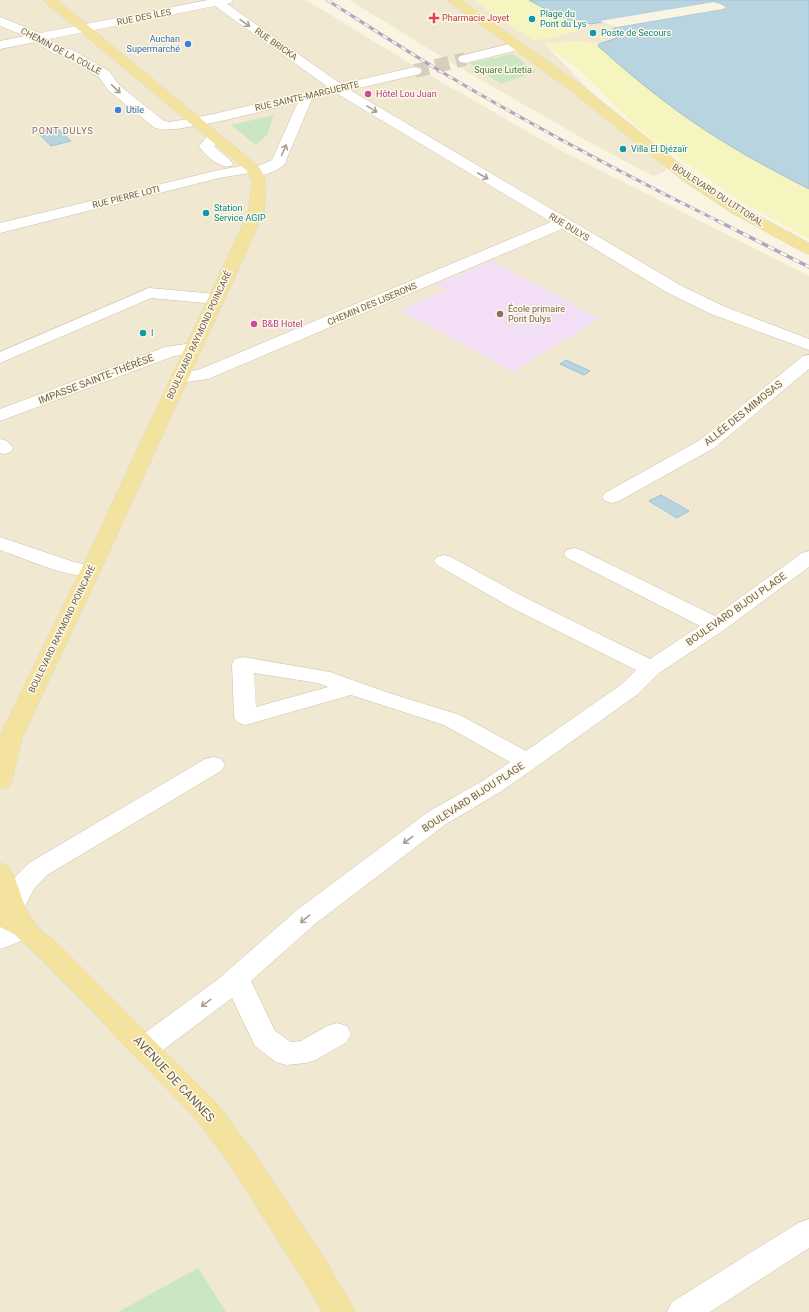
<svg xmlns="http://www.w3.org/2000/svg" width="809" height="1312" viewBox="0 0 809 1312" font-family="Roboto,sans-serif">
  <rect width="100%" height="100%" fill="#faf5e2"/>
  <!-- residential -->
  <path fill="#f1e8d1" d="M0,0h306l120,73 132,76 251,127v1036h-809z
    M349,0h126l22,18 37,22 54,-13 3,-3 9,-3 17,6 -4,2 4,8 -5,4 -13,3 -22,-3 -32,3 43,45 84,71 -8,12 -11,4 -66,-35 -130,-75z"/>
  <!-- education -->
  <path fill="#f2dff6" d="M492,261l59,31 48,27 -86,53 -113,-62 46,-20 -10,-6z"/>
  <!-- green -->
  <path fill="#cae6c2" d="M513,54l23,18 -35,12 -32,-21z
    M274,115l-7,20 -11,10 -25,-20z
    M198,1268l28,44h-108z"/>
  <!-- sand -->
  <path fill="#f7f5bf" d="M475,0h54l27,15 13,5 22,4 -3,3 -30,10 -24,3 -37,-22z
    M577,41l22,3 -1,2c39,35 81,69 126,96 27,17 56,32 85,47v50l-69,-38 -90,-63 -17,-15 -56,-55 -32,-24z"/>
  <!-- water -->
  <path fill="#b8d4e1" stroke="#9fc1d2" d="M529,0h280v189c-29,-15 -58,-30 -85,-47 -45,-27 -87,-61 -126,-96l1,-2 18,-6 -4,-9 4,-2 106,-18 3,-2 -6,-4 -6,-1 -123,22 -22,-4 -13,-5z
    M56,127l15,14 -20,5 -15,-15z
    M566,360l24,11 -6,4 -24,-11z
    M661,495l28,16 -12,7 -28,-17z"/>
  <!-- pier -->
  <path fill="#faf5e2" d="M714,2l12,5 -3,2 -106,18 -3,-1 108,-19 -8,-3 -110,19 -4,-2z"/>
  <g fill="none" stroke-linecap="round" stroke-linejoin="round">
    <!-- minor-tunnel -->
    <path stroke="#d7cfbc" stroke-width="14" stroke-dasharray="14 7" stroke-linecap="butt" d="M415,71l50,-12"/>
    <!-- minor casing -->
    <g stroke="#ccc0ac" stroke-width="1">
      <path id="minor" d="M208,0h25l-2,3 -4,1 114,80 74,-17 5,1 2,3 -2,3 -70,16 330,195 43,21 86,33v11l-98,-36 -43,-21 -106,-64 -354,150 -29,4 -6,-1 -3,-4 3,-4 25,-4 353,-148 -215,-129 -24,6 -27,64c-5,8 -25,15 -34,12l-2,-2 -30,5 -219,55v-10l219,-53 33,-6 6,2 14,-6 26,-58c-32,8 -64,17 -97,23 -16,2 -30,7 -46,3l-46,-37 -10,-14 -37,-22 -8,-1 -18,-12 -36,7v-8l25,-5 -25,-10v-9l40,16zM215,6l113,81 -114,27 -44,8 -6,-1 -45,-36 -10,-14 -38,-22 -8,-1 -14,-9z
        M517,42l5,1 1,3 -1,3 -57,14 -5,-1 -2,-3 2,-3z
        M214,133l5,1 2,3 -7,9 19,17 -2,3c-11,3 -26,-11 -32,-20l10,-12z
        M149,288l67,6 6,1 2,4 -2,4 -6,1 -65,-6 -151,65v-11z
        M193,343l6,1 3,4 -3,4 -25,4 -174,65v-12l165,-62z
        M809,355v14l-95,79 -95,53 -7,2 -7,-2 -3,-4 3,-4 95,-53 103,-84z
        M0,439l7,2 6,7 -2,4 -7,2 -4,-1z
        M0,537l74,25 23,5 3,4 -3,4c-23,6 -73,-17 -97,-25z
        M574,548l7,2 134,66 87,-63 7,-2v16l-85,63 -65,43 -21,21 -102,73 -36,25 -54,32 -131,100 -64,57 24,50 16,11 10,-1 26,-15 10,-3 10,3 4,8 -4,8 -31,18 -10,3 -20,2 -10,-3 -21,-16 -23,-48 -77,58 -10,3 -10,-3 -4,-8 4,-8 82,-60 80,-70 131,-98 56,-32 26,-18 -66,-37 -93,-30 -106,30 -8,-3 -3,-5 -2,-53 3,-5 8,-2 87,15 59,21 71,22 66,36 96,-67 14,-14 -126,-63 -73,-42 -3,-4 3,-4 7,-2 7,2 73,40 126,62 50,-33 -133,-68 -3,-4 3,-4zM254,673l64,10 10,4 -72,20z
        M213,757l8,2 4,6 -4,6 -174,104 -13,14 -12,23 -9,2 -9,-2 -4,-7 16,-29 13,-13 176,-104z
        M23,917l9,3 4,7c-7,12 -23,18 -36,22v-22z
        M809,1219v29l-99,64h-43l5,-10 126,-79z"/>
    </g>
    <!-- major casing -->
    <g stroke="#dcd8d4" stroke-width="1">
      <path id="major" d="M43,0h14l200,165c13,13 8,31 7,48l-158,346 -84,179 -10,43 -4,6 -8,2v-54l86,-176 162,-346 4,-31 -5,-11z
        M447,0h14l120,85 114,91 47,31 67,36v11l-6,-2 -71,-39 -47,-31 -114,-91z
        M0,863l9,3c10,17 12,38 24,54 6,10 19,18 27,26l158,159 36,48 69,103 33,56h-33l-89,-141 -36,-50 -156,-161 -28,-26 -14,-7z"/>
    </g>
    <!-- minor -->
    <use href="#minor" fill="#fff" fill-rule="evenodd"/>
    <!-- major -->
    <use href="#major" fill="#f4e39f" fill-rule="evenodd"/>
    <!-- rail-far1 casing -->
    <g stroke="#b9a2c1" stroke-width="3">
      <path id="rail-far1" d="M327,0c38,24 75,48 113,71 91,54 185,104 280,151"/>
    </g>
    <!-- rail casing -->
    <g stroke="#b9a2c1" stroke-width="3.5">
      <path id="rail" d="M718,221l91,46"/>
    </g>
    <!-- rail-far1 -->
    <use href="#rail-far1" stroke="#fdf9e7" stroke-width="2" stroke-dasharray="5.5" stroke-linecap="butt"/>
    <!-- rail -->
    <use href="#rail" stroke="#fdf9e7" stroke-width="2.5" stroke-dasharray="7" stroke-linecap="butt"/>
  </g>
  <!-- one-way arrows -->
  <defs><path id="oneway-shaft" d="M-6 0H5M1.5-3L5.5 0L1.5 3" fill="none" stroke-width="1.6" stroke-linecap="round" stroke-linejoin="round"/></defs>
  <g stroke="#a99e93">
    <use href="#oneway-shaft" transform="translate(245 23) rotate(35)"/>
    <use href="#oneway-shaft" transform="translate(116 89) rotate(44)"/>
    <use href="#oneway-shaft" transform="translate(372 109) rotate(31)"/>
    <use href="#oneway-shaft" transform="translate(284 150) rotate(-66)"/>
    <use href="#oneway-shaft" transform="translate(483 176) rotate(30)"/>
    <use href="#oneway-shaft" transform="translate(408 840) rotate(143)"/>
    <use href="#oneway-shaft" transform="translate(305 919) rotate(140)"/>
    <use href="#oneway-shaft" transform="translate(206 1003) rotate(144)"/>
  </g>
  <!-- markers -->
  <path fill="#e0444e" stroke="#fdf9e7" stroke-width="1.5" d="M432 12h4v4h4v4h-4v4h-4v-4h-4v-4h4z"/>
  <g fill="#0f9aa8" stroke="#fdf9e7" stroke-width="1.5">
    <circle cx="532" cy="19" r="4"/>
    <circle cx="593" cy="33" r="4"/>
    <circle cx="623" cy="149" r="4"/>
    <circle cx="206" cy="213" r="4"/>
    <circle cx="143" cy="333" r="4"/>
  </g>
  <g fill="#3f7fe0" stroke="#fdf9e7" stroke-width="1.5">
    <circle cx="188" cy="44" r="4"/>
    <circle cx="118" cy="110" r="4"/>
  </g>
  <g fill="#d1479c" stroke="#fdf9e7" stroke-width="1.5">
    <circle cx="368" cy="94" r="4"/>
    <circle cx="254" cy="324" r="4"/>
  </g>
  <circle fill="#8d6e63" stroke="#fdf9e7" stroke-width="1.5" cx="500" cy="314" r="4"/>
  <g text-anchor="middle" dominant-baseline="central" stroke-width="3" stroke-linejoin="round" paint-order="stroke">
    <!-- far-culture labels -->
    <g font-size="9" fill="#0d838f" stroke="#fdf9e7" text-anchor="start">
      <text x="540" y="14">Plage du<tspan x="540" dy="10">Pont du Lys</tspan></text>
      <text x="601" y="33">Poste de Secours</text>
      <text x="631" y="149">Villa El Djézaïr</text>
      <text x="214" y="208">Station<tspan x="214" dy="10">Service AGIP</tspan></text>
      <text x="151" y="333">I</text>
    </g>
    <!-- far-street labels -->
    <g font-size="9" fill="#6f5e4b" stroke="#fdf9e7">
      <text transform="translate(144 17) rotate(-11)">RUE DES ÎLES</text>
      <text transform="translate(276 44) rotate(35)">RUE BRICKA</text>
      <text transform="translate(61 51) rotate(28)">CHEMIN DE LA COLLE</text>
      <text transform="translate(307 96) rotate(-13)">RUE SAINTE-MARGUERITE</text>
      <text transform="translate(718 195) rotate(33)">BOULEVARD DU LITTORAL</text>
      <text transform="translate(126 197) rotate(-14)">RUE PIERRE LOTI</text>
      <text transform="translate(569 227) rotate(31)">RUE DULYS</text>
      <text transform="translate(372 304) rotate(-23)">CHEMIN DES LISERONS</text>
      <text transform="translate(199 335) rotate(-65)">BOULEVARD RAYMOND POINCARÉ</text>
      <text transform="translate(62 629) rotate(-64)">BOULEVARD RAYMOND POINCARÉ</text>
    </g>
    <!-- far-health labels -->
    <g font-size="9" fill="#be3a42" stroke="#fdf9e7" text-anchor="start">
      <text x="442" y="18">Pharmacie Joyet</text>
    </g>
    <!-- far-shop labels -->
    <g font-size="9" fill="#366cbe" stroke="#fdf9e7" text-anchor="end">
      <text x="180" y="39">Auchan<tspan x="180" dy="10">Supermarché</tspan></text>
      <text x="126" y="110" text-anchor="start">Utile</text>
    </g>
    <!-- far-park labels -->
    <g font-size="9" fill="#4d7a47" stroke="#fdf9e7">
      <text x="503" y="70">Square Lutetia</text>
    </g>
    <!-- far-hotel labels -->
    <g font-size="9" fill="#b23c85" stroke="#fdf9e7" text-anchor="start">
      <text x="376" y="94">Hôtel Lou Juan</text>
      <text x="262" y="324">B&amp;B Hotel</text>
    </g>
    <!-- far-neighbourhood labels -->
    <g font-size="9" letter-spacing="1" fill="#85638c" stroke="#fdf9e7">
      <text x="63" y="131">PONT DULYS</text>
    </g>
    <!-- far-education labels -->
    <g font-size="9" fill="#785e54" stroke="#fdf9e7" text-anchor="start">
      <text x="508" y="309">École primaire<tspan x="508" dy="10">Pont Dulys</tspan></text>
    </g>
    <!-- street labels -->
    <g font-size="10" fill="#6f5e4b" stroke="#fdf9e7">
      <text transform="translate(96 379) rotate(-21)">IMPASSE SAINTE-THÉRÈSE</text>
      <text transform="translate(743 413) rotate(-39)">ALLÉE DES MIMOSAS</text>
      <text transform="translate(736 609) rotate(-35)">BOULEVARD BIJOU PLAGE</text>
      <text transform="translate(473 797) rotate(-33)">BOULEVARD BIJOU PLAGE</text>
    </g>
    <!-- near-street labels -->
    <g font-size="12" fill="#6f5e4b" stroke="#fdf9e7">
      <text transform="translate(174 1079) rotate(47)">AVENUE DE CANNES</text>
    </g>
  </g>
</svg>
